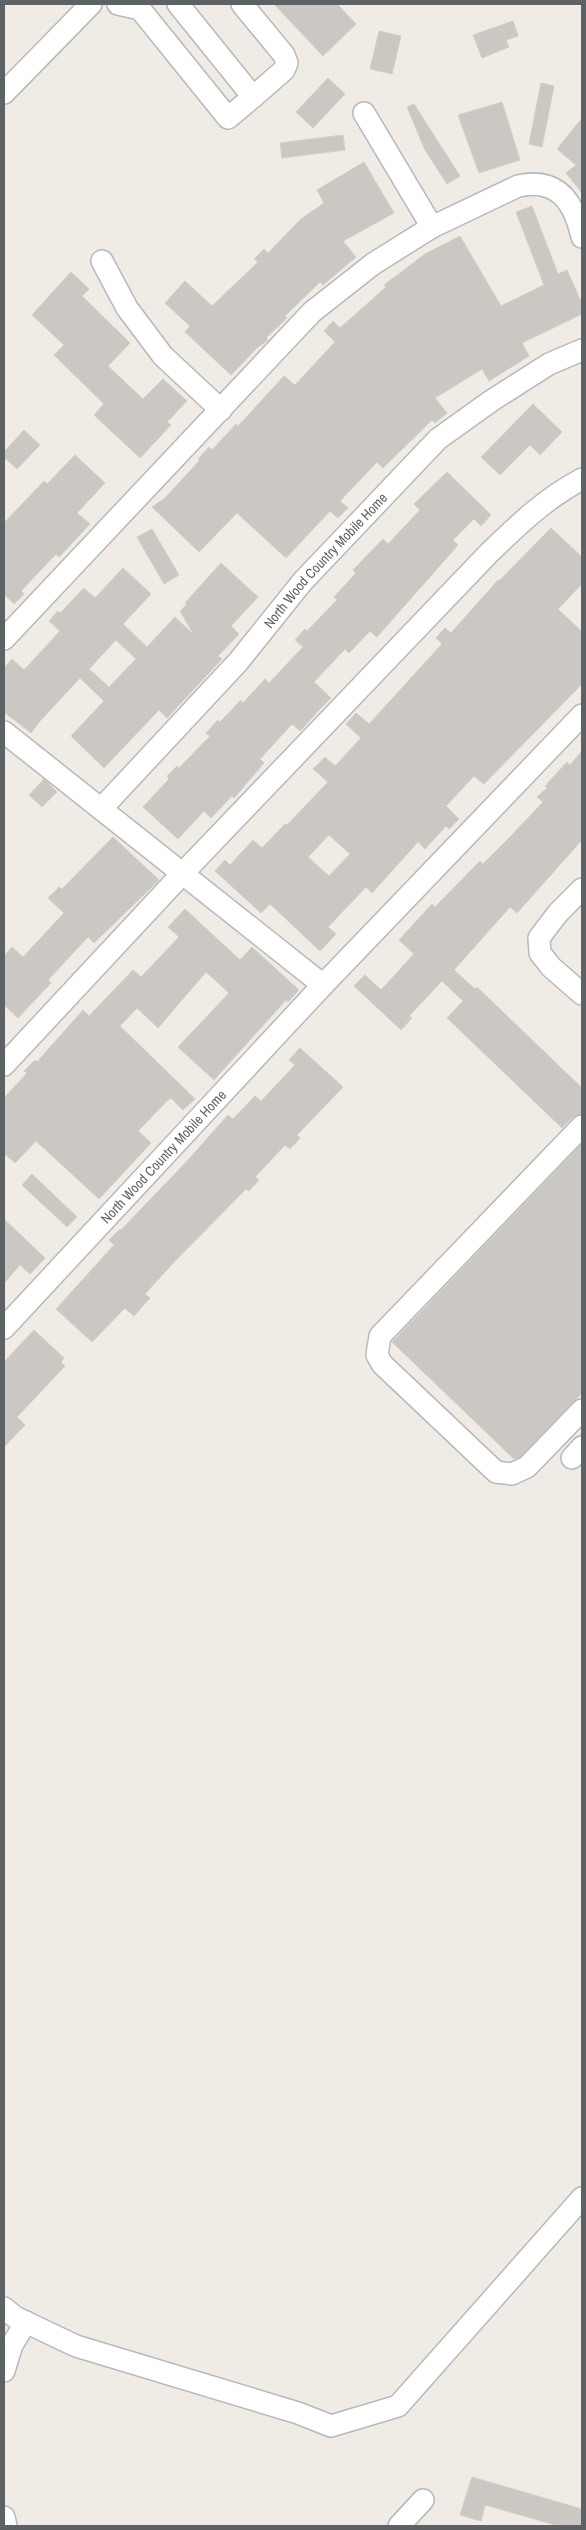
<svg xmlns="http://www.w3.org/2000/svg" width="586" height="2530" viewBox="0 0 586 2530" font-family="'Archivo Narrow',sans-serif">
  <rect width="100%" height="100%" fill="#f0ece5"/>
  <!-- building -->
  <path fill="#cbc7c2" stroke="#d5cec3" fill-rule="evenodd" d="M274,4h63l19,20 -33,32z
    M513,21l5,15 -12,4 3,7 -27,11 -9,-23z
    M379,31l22,5 -9,38 -22,-5z
    M328,78l17,16 -32,34 -17,-16z
    M541,83l13,3 -12,61 -13,-3z
    M502,102l18,58 -41,13 -21,-58z
    M414,104l46,72 -13,8 -22,-34 -18,-43z
    M582,118v75l-16,-20 10,-8 -19,-16z
    M343,135l2,15 -63,8 -2,-15z
    M364,162l30,51 -51,28 13,16 -33,28 -3,-3 -35,34 2,2 -21,20 2,2 -11,8 -26,27 -46,-43 5,-6 -25,-23 20,-22 27,25 46,-44 -4,-3 10,-10 4,4 33,-34 23,-16 -7,-13z
    M532,206l26,68 9,-4 15,34v10l-60,29 7,13 -40,25 -7,-12 -47,29 12,15 -12,10 -3,-3 -49,48 -6,-6 -37,39 8,7 -10,10 -8,-7 -44,47 -49,-45 -38,39 -47,-45 13,-9 35,-38 -2,-1 11,-12 3,3 24,-26 2,2 46,-50 11,9 40,-43 -11,-11 9,-10 7,7 46,-41 -2,-2 41,-31 35,-18 41,70 43,-21 -28,-73z
    M71,272l18,17 -7,7 48,47 -22,23 35,33 20,-20 24,22 -20,21 4,3 -31,33 -46,-43 10,-11 -50,-49 10,-10 -32,-30z
    M533,404l29,28 -22,23 -10,-10 -30,30 -19,-18z
    M24,430l16,15 -23,24 -13,-12v-5z
    M75,455l30,28 -28,30 13,11 -31,33 -3,-3 -35,37 3,3 -10,10 -10,-10v-71l40,-42 3,3z
    M447,472l44,43 -10,11 -7,-7 -21,21 5,5 -81,92 -7,-6 -21,22 -4,-4 -31,33 17,16 -11,11 -20,22 -8,-7 -32,35 4,4 -30,35 -2,-2 -21,22 -7,-7 -26,28 -35,-32 26,-28 -2,-3 10,-10 2,2 31,-32 -4,-3 12,-13 2,2 21,-22 2,3 22,-24 4,4 34,-36 -8,-7 10,-11 2,2 30,-31 -3,-3 22,-24 -3,-3 30,-31 5,5 32,-34 -6,-6z
    M551,528l31,29v27l-24,25 24,23v52l-98,100 -10,-8 -28,30 13,13 -10,10 -3,-3 -21,23 -7,-7 -46,51 -6,-6 -38,40 8,7 -16,17 -50,-47 -9,9 -46,-42 10,-11 5,5 23,-25 9,8 23,-24 2,1 41,-43 -15,-13 12,-12 10,9 26,-28 -15,-14 10,-11 13,11 73,-80 -6,-6 9,-10 6,5 47,-53 1,1zM329,835l21,19 -21,22 -21,-19z
    M152,529l27,46 -15,9 -27,-47z
    M221,563l37,34 -27,29 8,8 -21,22 4,3 -55,59 -8,-8 -55,58 -33,-32 33,-35 -24,-23 -40,43 -9,12 -27,-21v-44l8,-9 12,11 36,-39 -11,-10 9,-10 2,2 24,-25 11,10 28,-30 28,26 -28,30 24,23 28,-30 19,18 -14,-24 7,-7 -2,-1zM116,640l20,19 -27,28 -20,-18z
    M582,751v89l-65,73 -7,-6 -56,63 21,19 2,-2 105,101v26l-9,3 -11,11 -115,-110 16,-17 -21,-20 -33,35 3,2 -11,12 -47,-44 11,-11 16,15 33,-36 -15,-14 33,-36 3,3 45,-46 3,3 24,-24 36,-38 -6,-5 10,-9 -2,-2 22,-24 3,3z
    M44,779l13,13 -15,15 -13,-12z
    M113,837l46,43 -65,63 -6,-6 -40,43 3,3 -33,35 -14,-13v-49l8,-9 11,10 41,-44 -16,-15 11,-11 3,2z
    M185,909l55,51 12,-13 47,43 -11,12 -2,-2 -72,80 -36,-33 51,-54 -23,-21 -48,56 -21,-20 -17,18 75,73 -12,11 -12,-12 -4,3 -29,30 13,12 -52,56 -63,-58 -21,22 -11,-10v-55l23,-25 -3,-2 11,-11 2,2 46,-52 6,6 44,-46 8,7 38,-40 -11,-10z
    M300,1048l43,39 -46,48 3,3 -10,11 -5,-4 -30,32 4,3 -10,11 -3,-2 -70,71 -31,34 5,4 -16,18 -9,-8 -33,34 -36,-33 58,-64 -5,-5 11,-11 1,1 68,-71 39,-44 5,4 22,-23 6,5 34,-36 -6,-5z
    M582,1144v249l-62,64 -6,2 -122,-117z
    M32,1174l45,43 -10,10 -45,-42z
    M4,1219l41,39 -15,16 -10,-9 -16,18z
    M34,1330l30,28 -3,4 4,4 -48,51 8,8 -21,22v-85z
    M472,2477l110,32v17h-23l-74,-21 -4,16 -21,-6z"/>
  <g fill="none" stroke-linecap="round" stroke-linejoin="round">
    <!-- minor casing -->
    <g stroke="#b6b9bc" stroke-width="24">
      <g id="minor">
        <path d="M118,4l22,5 88,109 25,-21"/>
        <path d="M178,4l75,93 31,-27 3,-7 -3,-8 -42,-51"/>
        <path d="M4,93l87,-89"/>
        <path d="M364,113l68,114"/>
        <path d="M102,261l25,47 36,48 58,54"/>
        <path d="M4,639l308,-327 61,-48 59,-37 86,-41c40,-9 56,16 64,51"/>
        <path d="M4,732l319,253"/>
        <path id="s1" d="M101,809l137,-147 65,-81 135,-142 53,-38 58,-37 33,-14"/>
        <path d="M582,889l-24,24 -19,25 1,15 11,14 31,27"/>
        <path d="M4,1065l178,-191 308,-322c29,-28 56,-54 92,-73"/>
        <path d="M582,1126l-202,210 -3,19 5,9 114,108 16,2 15,-7 55,-57"/>
        <path id="s2" d="M4,1328l319,-343 259,-270"/>
        <path d="M572,1458l10,-11"/>
        <path d="M4,2308l11,9 61,29 222,67 33,13 67,-20 184,-208"/>
        <path d="M4,2371l8,-26 14,-23"/>
        <path d="M4,2517l2,9"/>
        <path d="M399,2526l24,-26"/>
      </g>
    </g>
    <!-- minor -->
    <use href="#minor" stroke="#fff" stroke-width="21"/>
  </g>
  <g text-anchor="middle" dominant-baseline="central" stroke-width="4.5" stroke-linejoin="round" paint-order="stroke">
    <!-- street labels -->
    <g font-size="14" fill="#5d6266" stroke="#fff">
      <text stroke="none"><textPath href="#s1" startOffset="335">North Wood Country Mobile Home</textPath></text>
      <text stroke="none"><textPath href="#s2" startOffset="234">North Wood Country Mobile Home</textPath></text>
    </g>
  </g>
  <!-- border -->
  <rect width="586" height="2530" fill="none" stroke="#5d6266" stroke-width="10"/>
</svg>
